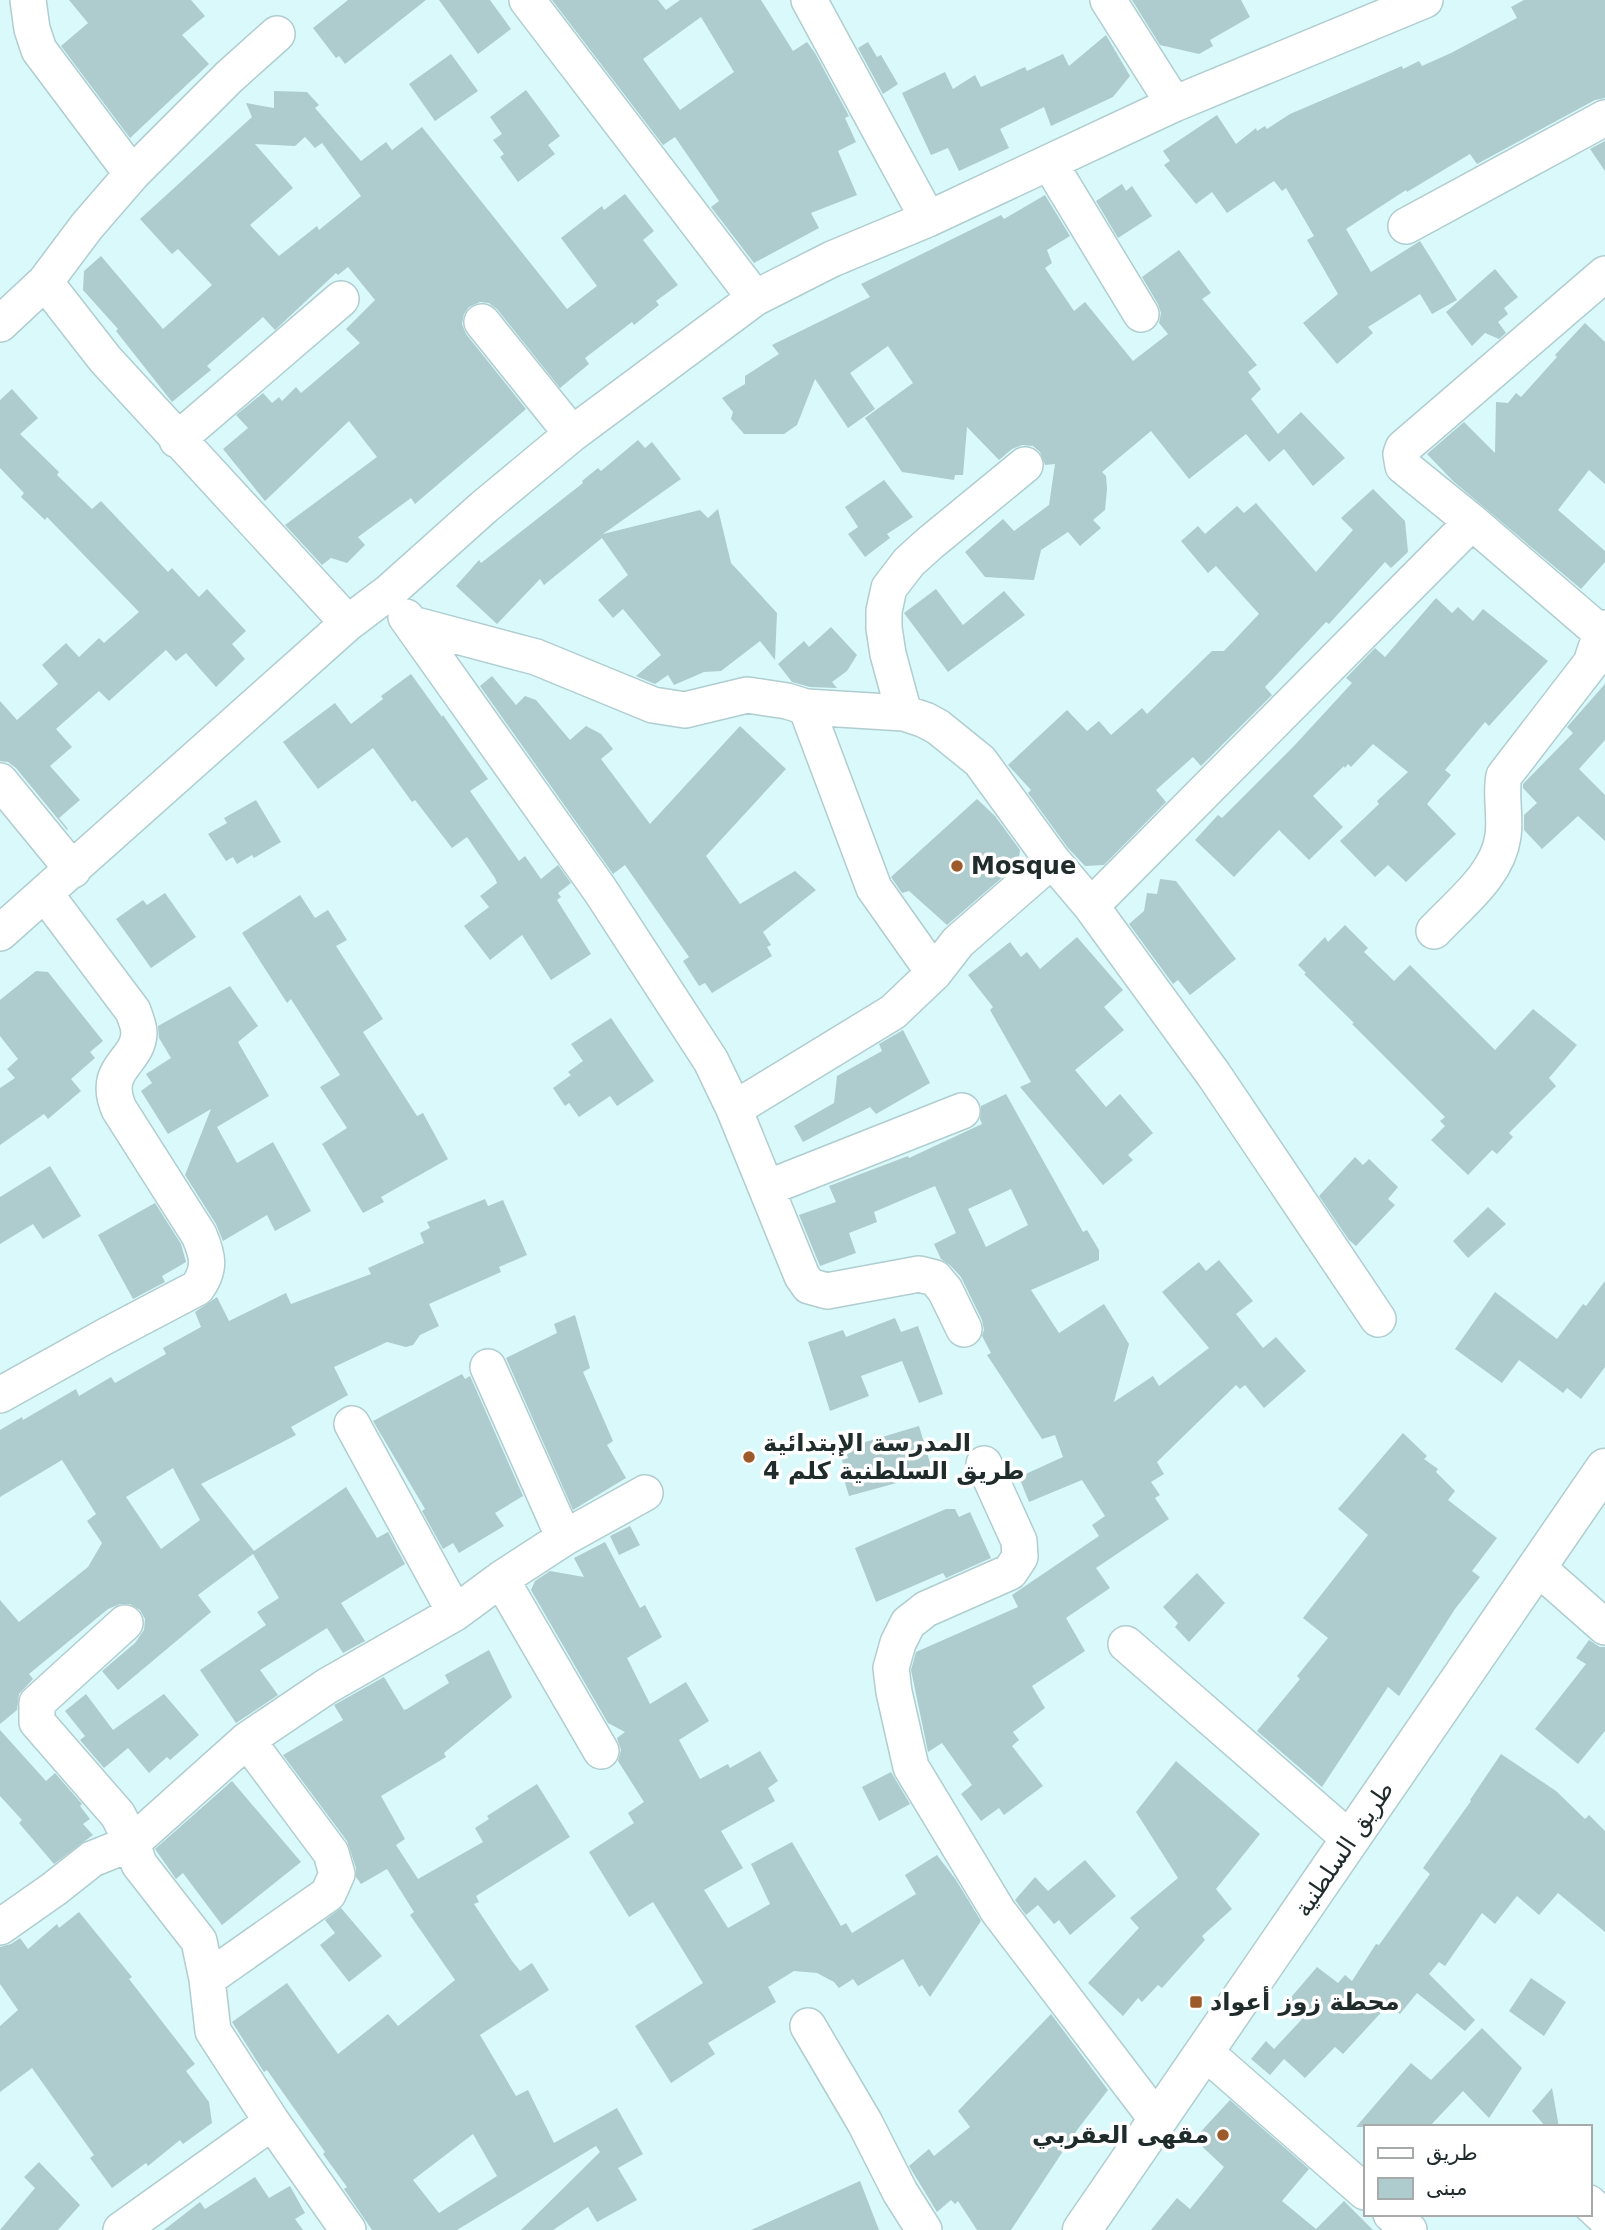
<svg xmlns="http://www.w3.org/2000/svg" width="1605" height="2230" viewBox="0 0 1605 2230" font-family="'DejaVu Sans','Noto Sans Arabic',sans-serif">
  <rect width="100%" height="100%" fill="#daf9fb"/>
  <!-- building -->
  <path fill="#aecbce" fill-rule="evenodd" d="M69,0h122l14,16 -23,19 27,29 -79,74 -69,-92 27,-23z
    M348,0h78l-81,64 -6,-8 -3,2 -23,-30z
    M439,0h51l21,29 -33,25z
    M552,0h106l8,10 14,-10h81l32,51 14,-9 8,11 34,63 -4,2 11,24 -18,9 19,44 -46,18 8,15 -65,35 -43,-56 8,-6 -44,-64 -12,8zM701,17l33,55 -54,38 -37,-51z
    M1132,0h109l9,17 -40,23 3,6 -14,8 -39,-9z
    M1524,0h81v98l-10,2 -118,64 -7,-10 -63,38 -1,-2 -60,39 25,43 49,-31 37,59 -25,14 -12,-20 -52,33 5,6 -36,31 -34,-41 35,-29 -31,-54 7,-4 -28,-48 -4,3 -8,-10 -47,32 -15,-21 -16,12 -32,-39 6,-4 -7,-10 54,-36 19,29 20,-16 1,3 8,-5 2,3 23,-15 112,-48 1,3 16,-8 3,5 29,-13 66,-35 -6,-11z
    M1106,35l24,41 -17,21 -62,29 -7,-19 -44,22 9,19 -50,23 -11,-23 -17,7 -29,-62 43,-21 8,17 22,-14 6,12 44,-20 2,4 36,-17 6,12z
    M868,42l9,15 4,-2 17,29 -15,10 -25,-46z
    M451,54l27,37 -43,30 -26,-37z
    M526,90l34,46 -12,9 7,9 -37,28 -18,-25 4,-3 -11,-14 9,-6 -12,-17z
    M274,91l33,1 12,13 -4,3 46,53 25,-19 6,8 30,-23 145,182 30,-23 -36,-48 41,-32 2,4 21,-16 29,37 -11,9 35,45 -22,16 3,4 -25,20 -2,-3 -47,36 4,6 -29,24 -63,-79 -8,-6 -9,-1 -11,5 -5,7 -2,10 4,10 60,75 -111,95 -4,-6 -53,39 7,8 -18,18 -16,-5 -9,7 -37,-40 92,-68 -28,-36 -84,80 -42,-52 25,-21 -12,-13 27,-22 9,10 7,-6 3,4 14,-14 5,6 59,-50 -14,-14 29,-29 -27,-33 -10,8 -2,-2 -61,57 -12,-13 -56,49 4,4 -39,32 -56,-71 2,-2 -35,-39 1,-19 17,-15 62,73 49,-44 -34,-36 -6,5 -32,-35 112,-102 -6,-14 28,5zM305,137l10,11 7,-5 39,53 -42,34 -2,-4 -38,30 -29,-31 43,-37 -38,-44 40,2z
    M1605,141v30l-15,-22z
    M1122,184l4,7 6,-5 20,30 -34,22 -22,-37z
    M1045,195l25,41 -23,14 5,13 -7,5 29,43 11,-9 48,59 35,-27 -9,-11 2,-10 -3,-9 -16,-27 37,-27 32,43 -9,6 55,66 -9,7 13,17 -10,10 27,35 23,-22 44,46 -32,28 -29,-37 -15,13 -23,-28 -57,45 -38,-48 -49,41 4,4 1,13 -2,21 -12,10 8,8 -21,18 -12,-14 -27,18 -7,30 -49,-3 -20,-25 38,-33 11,12 35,-26 6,-41 -10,1 -5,-13 -7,-6 -11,-1 -10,4 -13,11 -32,-33 -4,48h-8l-1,5 -52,-8 -37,-54 48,-35 -25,-37 -38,27 25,36 -27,19 -33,-49 -18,46 -13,9h-40l-13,-15 2,-7 -11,-14 23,-14v-8l34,-22 -7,-9 98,-48 -9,-13 140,-69 3,4z
    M1495,269l23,28 -14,11 4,6 -10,8 8,11 -7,6 -14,-6 -13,13 -26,-34z
    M1585,323l20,19v142l-16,-14 -31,40 47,41v11l-24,27 -128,-108 -26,-27 37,-32 31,31 1,-51 12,1 8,-10 5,4 36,-40 -2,-2z
    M12,389l26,29 -18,16 39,38 -2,3 35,34 9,-8 67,71 4,-4 27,29 8,-8 39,42 -14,13 13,15 -29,28 -30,-34 -10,8 -10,-11 -57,51 -10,-10 -43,38 16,18 -22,19 30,34 -21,18 9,11 -1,1 -51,-62 -8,-6 -8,-1v-60l17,19 41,-36 -16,-19 24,-22 13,14 20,-19 5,5 35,-31 -92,-95 -2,3 -24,-23 3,-4 -24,-25v-68z
    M638,440l7,8 7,-6 29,37 -78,55 97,-24 8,8 10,-9 13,54 46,50 -2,47 -15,-19 -39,30 -17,1 -30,13 -6,-10 -13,9 -19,-8 25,-21 -38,-46 -10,9 -15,-18 30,-25 -26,-37 -58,47 -4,-6 -43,45 -41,-38 23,-26 2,3 102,-80 -1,-2 16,-13 3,3z
    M884,480l29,37 -26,17 3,4 -25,19 -17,-23 10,-7 -13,-20z
    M1373,489l32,32 3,31 -17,16 -6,-6 -56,62 -3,-2 -61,65 7,8 -71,71 -8,-9 -37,33 10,12 -62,63 -19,1 -17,-18 -40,-55 3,-3 -23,-25 59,-55 20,21 12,-10 12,14 31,-27 5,6 65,-63h12l35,-37 -43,-48 -8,7 -27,-32 17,-15 7,8 32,-28 7,7 12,-10 60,69 37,-42 -12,-12z
    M936,589l27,36 41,-34 21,24 -77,57 -44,-59z
    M1436,598l16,15 6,-6 15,14 10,-12 65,52 -59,65 -4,-4 -40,48 6,5 -24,29 29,30 -50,48 -18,-17 -13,12 -35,-36 39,-37 -2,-3 31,-29 -35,-28 -22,23 -3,-3 -3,4 -1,-2 -31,30 30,31 -34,33 -30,-30 -45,47 -39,-37 23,-25 4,3 72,-72 58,-63 -6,-5 29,-30 10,9z
    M831,627l26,28 -10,16 -15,11 5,6 -27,-1 -18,-5 -14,-18 26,-23 5,6z
    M411,674l31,43 1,-2 45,64 -18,12 49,70 6,-5 16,23 17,-14 13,18 -13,10 3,4 -4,3 34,54 -40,26 -29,-45 -32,25 -26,-34 25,-19 -9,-11 17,-13 -2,-5 -28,-41 -15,11 -37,-48 -3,2 -39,-54 -55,41 -35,-47 52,-39 16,21 32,-25 -2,-3z
    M492,676l24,29 9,-9 11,4 34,40 16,-14 15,8 12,15 -12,10 49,65 90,-98 46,43 -80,87 34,48 55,-33 21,19 -53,42 8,13 -4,2 5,9 -60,37 -7,-10 -6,3 -16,-25 6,-4 -64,-92 -12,9 -133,-188z
    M1605,684v56l-26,29 26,26v46l-27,-25 -36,33 -18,-19v-15l13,-12 -14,-15v-4l50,-51 -6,-6z
    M977,799l18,17 25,34 -1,9h-7v10l-65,56 -38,-34 -7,2 -11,-16z
    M256,800l25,42 -27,16 -2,-3 -15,9 -4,-7 -7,4 -18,-27 19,-11 -3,-5z
    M1160,879l16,2 60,78 -46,36 -12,-15 -5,4 -44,-60 15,-13 3,-18 10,1z
    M165,893l31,44 -45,31 -35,-49 27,-19 4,5z
    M300,895l15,23 13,-8 19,30 -11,6 47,73 -20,13 54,84 6,-3 25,46 -67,38 3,5 -21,11 -41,-69 25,-16 -27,-41 20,-12 -49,-76 -4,4 -45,-70z
    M1345,925l23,23 -4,4 30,29 16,-16 85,85 38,-41 44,36 -28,33 7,8 -47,47 4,4 -16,17 -5,-4 -24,25 -37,-35 14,-14 -5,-5 5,-4 -93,-93 2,-1 -50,-49 2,-1 -8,-8 27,-28 3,5z
    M1077,937l46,53 -19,17 20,23 -49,40 31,37 14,-13 33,39 -25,22 5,5 -30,25 -83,-98 11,-5 -41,-72 3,-3 -25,-32 42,-33 11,15 6,-5 13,17z
    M36,971l12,1 55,69 -13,11 5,6 -24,21 10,12 -33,28 -4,-5 -44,31v-57l15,-10 -8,-9 11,-10 -18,-23v-36z
    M230,986l28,40 -20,16 31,54 -52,31 20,36 36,-21 38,69 -36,20 -8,-16 -44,26 -7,-17 -31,-49 26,-66 -43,25 -27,-43 11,-8 -6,-9 25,-16 -12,-20 -1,-12z
    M611,1018l43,63 -37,25 -7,-10 -31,21 -10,-14 -4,3 -12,-18 18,-13 -3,-3 15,-11 -12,-17z
    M903,1030l27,53 -54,31 -6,-7 -67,35 -9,-16 40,-23 3,-27 45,-25 -3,-7z
    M1006,1094l77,138 4,-2 12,20v10l-68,30 28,43 45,-29 25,40 -15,58 39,-26 6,10 50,-38 -47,-56 37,-30 7,9 13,-11 34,41 -17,13 27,34 13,-11 30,34 -42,37 -19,-23 -5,4 -4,-4 -79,77 7,12 -13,8 9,13 -5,3 14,21 -73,49 14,20 -44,30 19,33 -53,35 13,22 -32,24 6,8 -7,6 31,40 -39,29 -5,-7 -18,13 -20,-27 11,-9 -30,-42 -14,9 -17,-82 5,-18 102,-45 -6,-12 87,-59 -7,-11 13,-9 -23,-36 -53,22 -10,-25 44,-20 -8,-22 -13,4 -55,-84 4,-2 -9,-17 2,-6 -2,-10 -21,-43 -11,-12 -9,-6 -7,-15 22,-11 -21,-47 -61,26 3,10 -28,11 7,20 -36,13 -21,-51 37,-13 -7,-16 79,-30 1,2 73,-34 -2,-5 1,-13zM1011,1189l17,36 -42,22 -18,-38z
    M1355,1157l8,8 6,-6 29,28 -10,12 7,6 -39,41 -7,-6 -30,-44z
    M50,1166l31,50 -38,23 -10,-15 -33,20v-47z
    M485,1199l3,7 15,-6 24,55 -28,12 2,5 -72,32 10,22 -19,9 -7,10 -7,2 -19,-5 -53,25 14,28 -57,32 5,8 -95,49 53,67 92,-64 31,51 11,-6 17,32 -64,39 24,38 -22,12 -16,-25 -67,42 18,25 -42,28 -36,-53 66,-45 -9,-13 22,-14 -26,-44 -55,41 13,17 -93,78 -16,-19 33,-28 9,-13 1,-11 -5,-9 -10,-6h-10l-12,5 -79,65 4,5 -14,15 -2,16 -17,14v-124l19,22 69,-55 14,-24 -15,-22 9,-7 -34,-54 -62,37v-67l22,-13 1,3 53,-31 3,7 32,-19 4,6 51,-29 -3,-6 38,-21 -6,-15 22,-15 12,24 57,-28 5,11 80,-30 -3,-6 56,-25 -4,-10 10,-5 -3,-6zM173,1468l27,52 -39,29 -35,-52z
    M155,1203l26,41 5,18 -24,14 3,6 -32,17 -35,-64z
    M1488,1207l18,17 -38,34 -15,-17z
    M1605,1281v86l-24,32 -14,-11 -4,5 -44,-33 -17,23 -47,-34 40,-57 62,47 26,-35 3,2z
    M575,1315l15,53 -7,4 30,69 -6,4 19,33 -53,32 -67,-152 51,-25 -3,-9z
    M895,1318l6,14 17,-6 25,68 -24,9 -17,-42 -41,15 8,20 -39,15 -22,-69 35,-12 3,7z
    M462,1374l3,5 5,-3 53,120 -28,17 9,13 -45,27 -6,-10 -10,6 -21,-38 3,-2 -52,-88z
    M919,1426l14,47 -84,23 -6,-20 3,-1 -4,-15 6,-2 -2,-7 17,-5 -1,-3z
    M1403,1433l24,23 -3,3 14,10 -2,3 19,19 -7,9 49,38 -25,33 8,6 -25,32 -56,87 -11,-9 -66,100 -65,-56 43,-52 -3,-3 31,-38 -25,-20 65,-83 -30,-26z
    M946,1509h9l4,8 11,-5 21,46 -45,20 -3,-5 -67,29 -21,-54z
    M630,1526l10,19 -21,10 -9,-19z
    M605,1542l35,66 5,-3 17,32 -35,21 23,46 36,-22 23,39 -30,19 21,39 28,-15 2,4 30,-17 18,30 -10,7 7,13 -54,30 22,37 -39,22 24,38 42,-24 -19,-40 41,-22 49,84 5,-3 6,10 64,-39 -11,-19 32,-20 19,25 25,41 -51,76 -8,-12 -3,2 -16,-28 -45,27 -5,-7 -14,9 -5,-6 -17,-9 -23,-2 -26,16 8,15 -68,41 7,11 -44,29 -36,-57 68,-43 -50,-81 -24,15 -40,-65 45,-29 -6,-10 16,-11 -26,-41 3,-11 -4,-12 8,-6 -17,-9 -77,-133 4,-9 15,-10 34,6 -10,-19z
    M1197,1573l28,30 -36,39 -14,-15 3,-4 -15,-16z
    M1589,1640l11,7h5v84l-27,33 -43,-35 51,-65 -10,-6z
    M489,1650l23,47 -68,56 2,4 -65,39 24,43 -9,6 22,34 65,-37 -8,-14 14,-9 -2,-3 50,-32 33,53 -94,59 3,6 -5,2 38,57 8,10 12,-8 17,27 -69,45 36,61 12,-6 26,53 63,-35 26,46 -25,14 19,32 -40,22 -9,-15 -35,23h-32l79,-78 -4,-6 -139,84h-85l-28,-41 3,-2 -24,-33 2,-2 -58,-82 -3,2 -32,-50 55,-39 51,71 50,-40 10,12 57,-46 -45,-65 4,-3 -27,-43 -26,15 -5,-7v-9l-9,-27 -64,-86 60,-35 -9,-15 50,-28 20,33 3,-1 42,-26 -4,-8zM473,2134l24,42 -58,37 -26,-33z
    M86,1694l27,36 51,-36 35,41 -29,25 -3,-3 -18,16 -21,-25 -24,20 -24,-28 5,-4 -20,-25z
    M0,1730l46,51 9,-8 27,31 -2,2 10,13 -7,5 10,11 -39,29 -35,-41 3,-3 -22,-24z
    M1501,1754l55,37 29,28 4,-4 16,16v101l-47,-39 -19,22 -22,-19 -22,28 -13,-11 -37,53 -6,-4 -10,12 46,46 -10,11 -48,-38 -17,21 -12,-9 -45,49 -8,-7 -30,31 -21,-19 -14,16 -19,-16 15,-18 8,8 30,-32 -17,-15 30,-35 21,16 7,-8 7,6 24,-37 3,1 51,-71 -7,-6 48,-67 -1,-1z
    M1176,1761l84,73 -44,55 16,20 -30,27 3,4 -43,48 -4,-3 -16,17 -4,-4 -15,18 -35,-33 51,-55 -9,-10 48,-40 -42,-66z
    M891,1772l19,32 -31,17 -17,-34z
    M232,1781l69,81 -79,63 -39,-52 -7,6 -21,-30z
    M1085,1860l31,36 -46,39 -11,-15 -5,4 -16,-19 -12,10 -11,-15 20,-23 13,14z
    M341,1908l41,48 -33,26 -29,-37 15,-12 -10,-13z
    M79,1912l53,65 -3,2 66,85 -9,7 23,31 3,21 -29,21 -3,-4 -32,26 -2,-3 -34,25 -22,-30 4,-3 -62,-87 -32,24v-66l18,-16 -18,-26v-37l11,-3 9,-6 8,11 29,-25 2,4z
    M1531,1978l35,24 -22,34 -35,-25z
    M1051,2014l57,76 -31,40 -66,100h-34l-19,-29 -3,3 -4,-4 -14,12 -28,-46 20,-17 5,7 36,-29 -12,-16z
    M1482,2028l40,40 -33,50 -26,-27 -34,36h-73l55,-64 20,17z
    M1552,2088l7,39h-13l-14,-16z
    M1230,2100l79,69 -27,32 34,28 28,-28 29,29h-222l26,-32 13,11 34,-42 -30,-28z
    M39,2162l41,43 -22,25h-58l35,-42 -11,-11z
    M255,2177l14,21 21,-12 15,27 -10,6 8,11h-139l36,-28 5,7z
    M860,2181l19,49h-128z"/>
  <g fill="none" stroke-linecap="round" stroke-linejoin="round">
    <!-- minor casing -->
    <g stroke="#b0cdd0" stroke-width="38">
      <path id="minor" d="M28,0l4,29 7,21 93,124
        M527,0l228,298
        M809,0l119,219
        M1108,0l66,104
        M1050,164l91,150
        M1406,226l199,-108
        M45,282l60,77 243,264
        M482,322l90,112
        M0,324l45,-42 42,-56 45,-52 97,-97 48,-43
        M177,440l164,-141
        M1472,522l-69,-56 -2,-12 2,-6 202,-174
        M406,617l194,273 111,171 23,48 68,167 7,10 18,5 92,-17 16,4 10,12 19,39
        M412,624l124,33 117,48 32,5 62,-15 40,6 19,6 98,6 21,7 13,7 42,34 72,99 39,46 381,-384 129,111 4,-5
        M806,707l68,181 60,85
        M904,713l-16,-59 -4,-26v-17l5,-23 20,-26 21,-19 95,-78
        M0,781l73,89
        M1091,906l123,169 164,244
        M1434,931c26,-28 64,-56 69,-95 3,-20 -3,-40 1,-60l87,-113 10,-30
        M0,933l348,-310 41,-31 95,-85 88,-73 183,-136 77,-39 96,-40 246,-115 251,-104
        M734,1109l159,-97 41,-39 24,-31 94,-82
        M767,1188l195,-77
        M488,1367l76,171
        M0,1395l104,-58 93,-49c14,-19 11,-32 2,-53l-80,-126c-18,-42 19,-46 20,-76 0,-7 -4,-16 -6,-22l-87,-116
        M352,1424l103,189
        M984,1464l35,77 1,16 -10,15 -84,37 -18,14 -10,20 -7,25 3,24 17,75 87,144 160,210
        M1537,1567l68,60
        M501,1579l100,172
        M1126,1644l225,196
        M0,1927l54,-38 38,-30 40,-16 -14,-28 -81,-93v-19l88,-80
        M207,1979l121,-85 9,-20 -6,-21 -84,-113
        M808,2026l57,97 35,69 24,38
        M1205,2052l160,140
        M272,2122l-59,-91 -6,-52 -8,-38 -60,-77 -7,-21 115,-103 80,-54 128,-73 46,-34 63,-41 81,-45
        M1589,2203l16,15
        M1391,2214l18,16
        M121,2230l151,-108 76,108"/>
    </g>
    <!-- major casing -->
    <g stroke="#b0cdd0" stroke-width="41">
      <path id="major" d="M1082,2230l523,-762"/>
    </g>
    <!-- minor -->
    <use href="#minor" stroke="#fff" stroke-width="35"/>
    <!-- major -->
    <use href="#major" stroke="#fff" stroke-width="38"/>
  </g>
  <!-- markers -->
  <g fill="#9d5a2a" stroke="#fff" stroke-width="2.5">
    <circle cx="957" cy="866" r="7"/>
    <circle cx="749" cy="1457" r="7"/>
    <rect x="1189" y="1995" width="14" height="14" rx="3.5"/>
    <circle cx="1223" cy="2135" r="7"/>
  </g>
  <g text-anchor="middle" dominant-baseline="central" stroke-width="7" stroke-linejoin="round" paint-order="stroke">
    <!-- poi labels -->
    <g font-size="24" font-weight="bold" fill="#202b2c" stroke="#fff" text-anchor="start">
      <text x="971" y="866">Mosque</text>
      <text x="763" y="1443">المدرسة الإبتدائية<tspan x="763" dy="28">طريق السلطنية كلم 4</tspan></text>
      <text x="1210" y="2002">محطة زوز أعواد</text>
      <text x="1209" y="2135" text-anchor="end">مقهى العقربي</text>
    </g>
    <!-- street labels -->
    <g font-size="24" fill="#202b2c" stroke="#fff">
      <text transform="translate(1344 1849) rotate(-56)">طريق السلطنية</text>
    </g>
  </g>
  <!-- legend -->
  <rect x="1364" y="2125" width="228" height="91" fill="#ffffff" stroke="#a6aaab" stroke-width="2"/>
  <rect x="1378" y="2148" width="35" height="10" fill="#ffffff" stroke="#a6aaab" stroke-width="2"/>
  <text x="1426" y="2160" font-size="21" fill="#202b2c">طريق</text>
  <rect x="1378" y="2178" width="35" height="21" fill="#aecbce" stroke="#a6aaab" stroke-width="2"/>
  <text x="1426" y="2195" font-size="21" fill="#202b2c">مبنى</text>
</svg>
